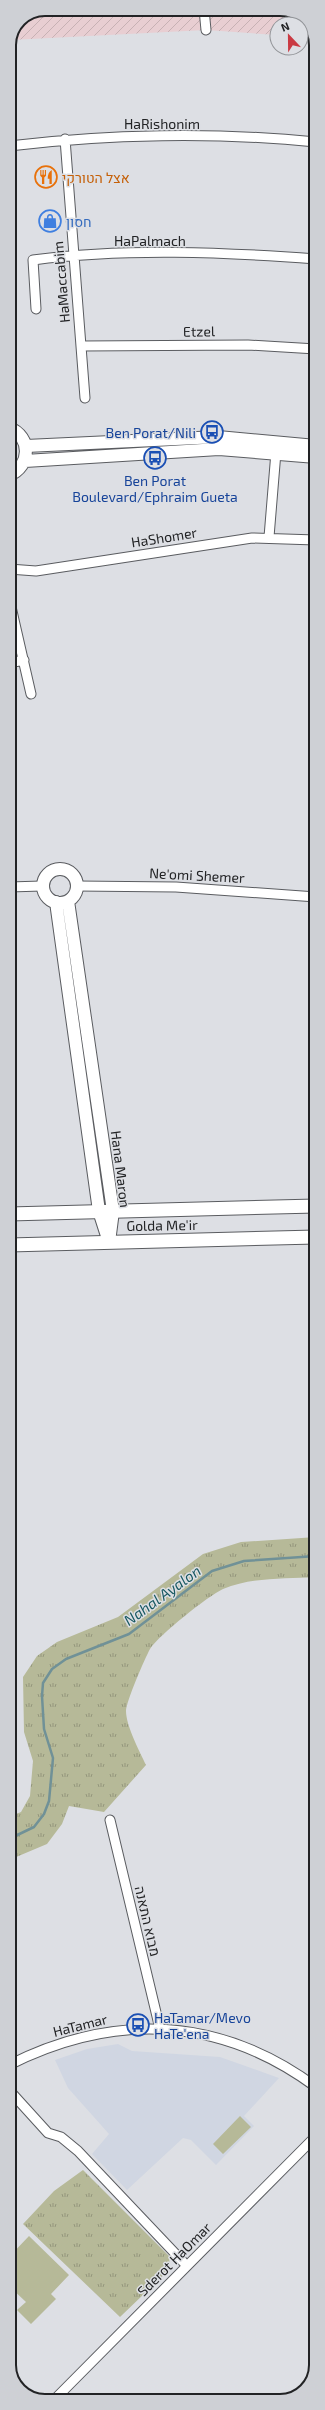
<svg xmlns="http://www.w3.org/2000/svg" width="325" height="2410" viewBox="0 0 325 2410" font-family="'Exo 2',Heebo,sans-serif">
  <defs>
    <pattern id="industrial-furrows" width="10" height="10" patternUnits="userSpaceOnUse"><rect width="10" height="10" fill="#e8ced2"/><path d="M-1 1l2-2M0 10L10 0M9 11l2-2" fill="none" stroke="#c7b1b4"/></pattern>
    <pattern id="grass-tufts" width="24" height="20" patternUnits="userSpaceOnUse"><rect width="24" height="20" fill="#b6b998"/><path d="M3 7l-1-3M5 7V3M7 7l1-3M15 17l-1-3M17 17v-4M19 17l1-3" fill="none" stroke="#94967c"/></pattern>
  </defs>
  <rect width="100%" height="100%" fill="#dddfe4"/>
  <!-- industrial -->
  <path fill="url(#industrial-furrows)" d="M45,9h239l21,10 9,18 -13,-1v-12h-24v11l-71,-5 -195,10 9,-21z"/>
  <!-- built -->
  <path fill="#d0d6e2" d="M118,2044l14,7 88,6 59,21 -35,38 10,10 -38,39 -25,-25 -8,-2 -56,52 -35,-36 17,-20 -41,-46 -13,-28 32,-11z"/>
  <!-- grass -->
  <path fill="url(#grass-tufts)" d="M316,1537v40c-31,2 -64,0 -93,12 -15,7 -64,46 -73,60 -5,9 -24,53 -24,62 0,15 14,41 20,54l-42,47 -35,-6 -7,18 -15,20 -38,16v-43l12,-5 9,-16 3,-35 -9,-29 -1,-55 14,-21 20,-14 61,-25 85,-63 38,-12z
    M83,2170l86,86 1,13 -50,48 -97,-93 31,-33z"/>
  <!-- park -->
  <path fill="#b6b998" d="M240,2116l11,11 -28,27 -10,-10z
    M29,2236l40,39 -18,19 5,5 -25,25 -14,-14 9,-8 -17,-16v-29z"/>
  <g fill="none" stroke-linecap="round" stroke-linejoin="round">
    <!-- stream -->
    <path stroke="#709197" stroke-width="2.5" d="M9,1839l25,-12 10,-13 5,-13 4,-43 -9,-29 -2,-33 1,-13 9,-14 14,-10 63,-25 83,-63 32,-10 72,-5"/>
    <!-- minor casing -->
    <g stroke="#5a5c60" stroke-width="11">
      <path id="minor" d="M204,9l2,21
        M65,139l20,259
        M9,146c98,-12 208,-14 307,-4
        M36,309l-3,-49c93,-12 190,-8 283,-1
        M81,346l167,-1 68,4
        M269,537l7,-85
        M9,569l27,2 216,-33 64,2
        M9,598l22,96
        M9,663l15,-3
        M77,886l99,1 140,10
        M9,887l33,-1
        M110,1820l50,209
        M9,2065c105,-53 211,-49 307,22
        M9,2090l39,43 13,4 17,14 109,115
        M53,2401l263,-265"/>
    </g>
    <!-- tertiary casing -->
    <g stroke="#5a5c60" stroke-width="14">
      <path id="tertiary" d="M9,428c23,8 22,39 0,47
        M26,446l192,-9 98,9
        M25,461l194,-12 97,8
        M43 886a17 17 0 1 1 34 0a17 17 0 1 1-34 0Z
        M68,901l45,310 -4,31
        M56,902l43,309 9,28"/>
    </g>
    <!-- secondary casing -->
    <g stroke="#5a5c60" stroke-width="15">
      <path id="secondary" d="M9,1214l307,-8
        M9,1245l307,-8"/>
    </g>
    <!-- minor -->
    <use href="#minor" stroke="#fff" stroke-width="9"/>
    <!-- tertiary -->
    <use href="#tertiary" stroke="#fff" stroke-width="12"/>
    <!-- secondary -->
    <use href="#secondary" stroke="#fff" stroke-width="13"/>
  </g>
  <!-- icons -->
  <defs>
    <g id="restaurant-ring" transform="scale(1.15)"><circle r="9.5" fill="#dddfe4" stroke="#e8710a" stroke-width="1.5"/><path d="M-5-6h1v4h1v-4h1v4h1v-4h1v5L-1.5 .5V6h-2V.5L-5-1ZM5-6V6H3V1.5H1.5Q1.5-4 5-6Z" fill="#e8710a"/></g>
    <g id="shop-ring" transform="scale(1.15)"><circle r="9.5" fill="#dddfe4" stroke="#3f7fe0" stroke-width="1.5"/><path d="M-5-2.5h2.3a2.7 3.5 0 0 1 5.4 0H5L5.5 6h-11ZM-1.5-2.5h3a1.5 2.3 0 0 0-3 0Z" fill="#3f7fe0"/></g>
    <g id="bus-ring" transform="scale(1.15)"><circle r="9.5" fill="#dddfe4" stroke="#1a4fb4" stroke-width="1.5"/><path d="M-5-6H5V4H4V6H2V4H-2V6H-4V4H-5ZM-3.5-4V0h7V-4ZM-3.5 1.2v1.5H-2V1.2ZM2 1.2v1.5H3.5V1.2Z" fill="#1a4fb4"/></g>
  </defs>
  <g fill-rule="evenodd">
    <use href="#restaurant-ring" x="46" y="177"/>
    <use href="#shop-ring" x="50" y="221"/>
    <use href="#bus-ring" x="212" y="432"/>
    <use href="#bus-ring" x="155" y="458"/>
    <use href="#bus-ring" x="138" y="2025"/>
  </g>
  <g text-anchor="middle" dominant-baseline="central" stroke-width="3" stroke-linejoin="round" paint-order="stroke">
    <!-- street labels -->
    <g font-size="14" fill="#222325" stroke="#dddfe4">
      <text x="162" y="123">HaRishonim</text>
      <text x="150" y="240">HaPalmach</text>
      <text transform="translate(61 282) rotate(-95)">HaMaccabim</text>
      <text transform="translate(199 331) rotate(-1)">Etzel</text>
      <text transform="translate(164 537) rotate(-9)">HaShomer</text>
      <text transform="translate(197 875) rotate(3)">Ne'omi Shemer</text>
      <text transform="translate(121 1169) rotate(83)">Hana Maron</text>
      <text transform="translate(162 1225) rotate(-1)">Golda Me'ir</text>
      <text transform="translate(148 1921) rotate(77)">מבוא התאנה</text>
      <text transform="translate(80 2025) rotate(-14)">HaTamar</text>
      <text transform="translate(174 2259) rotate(-45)">Sderot HaOmar</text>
    </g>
    <!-- food labels -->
    <g font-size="14" fill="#c56008" stroke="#dddfe4" text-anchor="start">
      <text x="62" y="177">אצל הטורקי</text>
    </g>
    <!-- shop labels -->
    <g font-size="14" fill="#366cbe" stroke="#dddfe4" text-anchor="start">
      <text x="66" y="221">חסון</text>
    </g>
    <!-- transit labels -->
    <g font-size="14" fill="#164399" stroke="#dddfe4" text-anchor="end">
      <text x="196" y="432">Ben Porat/Nili</text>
      <text x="155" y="480" text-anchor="middle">Ben Porat<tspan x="155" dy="16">Boulevard/Ephraim Gueta</tspan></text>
      <text x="154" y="2017" text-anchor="start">HaTamar/Mevo<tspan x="154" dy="16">HaTe'ena</tspan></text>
    </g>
    <!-- water labels -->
    <g font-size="15" font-style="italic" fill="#185962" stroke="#dddfe4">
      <text transform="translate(162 1595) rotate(-36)">Nahal Ayalon</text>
    </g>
  </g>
  <!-- crop -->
  <path d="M0 0H325V2410H0ZM45 16H280A29 29 0 0 1 309 45V2365A29 29 0 0 1 280 2394H45A29 29 0 0 1 16 2365V45A29 29 0 0 1 45 16Z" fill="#ced0d5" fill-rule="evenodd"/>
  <path fill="none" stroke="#222325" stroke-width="2" d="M45 16H280A29 29 0 0 1 309 45V2365A29 29 0 0 1 280 2394H45A29 29 0 0 1 16 2365V45A29 29 0 0 1 45 16Z"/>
  <!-- north arrow -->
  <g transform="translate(289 36) rotate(338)"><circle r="19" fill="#dddfe4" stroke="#929498"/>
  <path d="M0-3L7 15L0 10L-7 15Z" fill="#ca3a43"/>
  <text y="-6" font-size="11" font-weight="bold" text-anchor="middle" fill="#222325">N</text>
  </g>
</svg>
